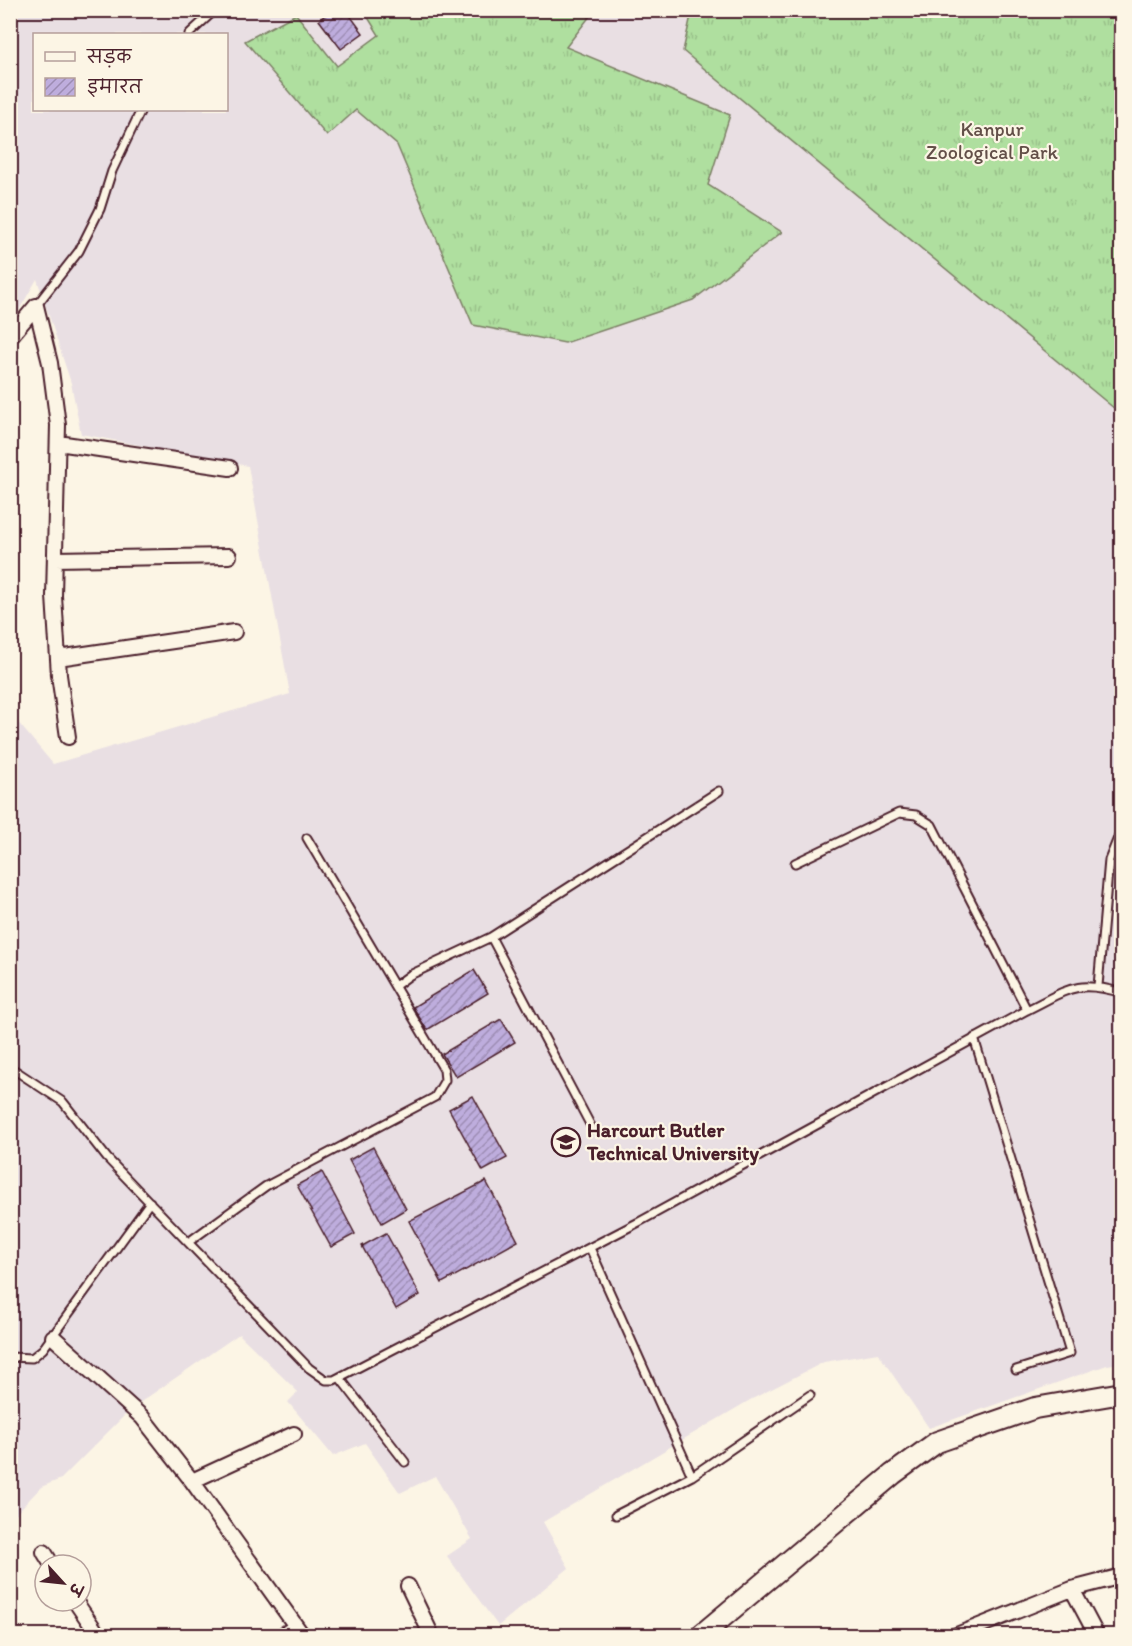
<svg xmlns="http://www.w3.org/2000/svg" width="1132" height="1646" viewBox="0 0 1132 1646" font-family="Itim,'Playpen Sans Deva',sans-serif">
  <defs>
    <pattern id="grass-tufts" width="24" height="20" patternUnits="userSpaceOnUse" patternTransform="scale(1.5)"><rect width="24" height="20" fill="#afdf9f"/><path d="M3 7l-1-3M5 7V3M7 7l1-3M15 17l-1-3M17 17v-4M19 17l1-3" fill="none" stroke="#98bf89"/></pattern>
    <pattern id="building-hatch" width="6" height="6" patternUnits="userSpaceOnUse" patternTransform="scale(1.5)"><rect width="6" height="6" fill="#beaddd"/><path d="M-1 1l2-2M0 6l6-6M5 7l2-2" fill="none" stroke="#9c8cb3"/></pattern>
  </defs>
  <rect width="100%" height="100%" fill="#fcf5e5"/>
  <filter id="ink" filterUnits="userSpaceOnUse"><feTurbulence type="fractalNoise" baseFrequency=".0167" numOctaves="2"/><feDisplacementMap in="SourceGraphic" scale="12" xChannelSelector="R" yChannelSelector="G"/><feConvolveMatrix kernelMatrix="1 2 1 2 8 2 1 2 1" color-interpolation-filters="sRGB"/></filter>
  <g filter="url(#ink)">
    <!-- built -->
    <path fill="#e9dfe3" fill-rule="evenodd" d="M11,11h681l-9,40 438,363v949l-14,2 -178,63 -51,-75 -54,9 -74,38 -207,122 26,46 -71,58 -51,-70 25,-17 -37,-63 -35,17 -35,-50 -32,13 -45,-54 10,-10 -59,-58 -107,74 -71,71 -20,8 -30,32v-805l42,50 237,-70 -42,-228 -167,-32 -10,-51 -34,-104 -26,45zM34,34h192v76h-192z"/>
    <!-- grass -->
    <path fill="url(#grass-tufts)" stroke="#7c7f65" stroke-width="1.5" d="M364,11h230l-28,36 164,68 -22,70 74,47 -89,68 -128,43 -92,-18 -76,-180 -41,-35 -29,26 -82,-95 51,-27 41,52 42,-31z
      M692,11h429v403l-438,-363z"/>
    <!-- building -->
    <path fill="url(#building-hatch)" stroke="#4a1f2b" stroke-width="1.5" d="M331,10h15l17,23 -22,16 -22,-29z
      M474,970l14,23 -61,37 -14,-23z
      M501,1019l14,23 -59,35 -14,-23z
      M473,1096l34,62 -24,13 -34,-62z
      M373,1147l33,62 -24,14 -33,-63z
      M322,1172l33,62 -24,13 -34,-62z
      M486,1181l32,60 -76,42 -33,-62z
      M386,1233l34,62 -24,14 -34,-63z"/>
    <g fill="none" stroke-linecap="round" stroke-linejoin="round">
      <!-- lane casing -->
      <g stroke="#4a1f2b" stroke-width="11">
        <path id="lane" d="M189,34l26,-24
          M36,306l43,-55 21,-42 12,-38 29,-61
          M795,863l104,-50 17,2 16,10 95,185
          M491,937l101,191
          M395,986l15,-11 81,-38 228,-146
          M1098,986l11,-126 13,-32
          M974,1038l96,315 -54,17
          M10,1067l53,35 44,56 202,210 17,12h8l305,-158 388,-212c41,-20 48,-31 95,-17
          M190,1241l76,-55 169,-89 10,-17 -1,-10 -137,-232
          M590,1248l102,228 118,-81
          M10,1357l22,1 11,-9 107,-147
          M340,1378l65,84
          M616,1515l76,-39"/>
      </g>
      <!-- street casing -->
      <g stroke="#4a1f2b" stroke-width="18">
        <path id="street" d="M10,337l26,-31 14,57 8,62 -4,171 5,79 9,62
          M58,443l172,25
          M55,559l174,-3
          M58,658l176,-26
          M53,1337l89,80 50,64 111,155
          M192,1481l102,-47
          M44,1552l8,13
          M408,1586l24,50
          M1072,1589l25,47
          M75,1601l24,35
          M281,1636l15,-9
          M954,1636l118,-47 50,-13"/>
      </g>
      <!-- secondary casing -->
      <g stroke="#4a1f2b" stroke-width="24">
        <path id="secondary" d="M700,1636l193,-162 44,-32 98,-34 87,-15"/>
      </g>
      <!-- lane -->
      <use href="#lane" stroke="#fcf5e5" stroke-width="7"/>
      <!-- street -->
      <use href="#street" stroke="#fcf5e5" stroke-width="14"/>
      <!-- secondary -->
      <use href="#secondary" stroke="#fcf5e5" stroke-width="20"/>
    </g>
  </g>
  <!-- icons -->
  <defs>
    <g id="university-ring" transform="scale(1.5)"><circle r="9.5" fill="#fcf5e5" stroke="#4a1f2b" stroke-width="1.5"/><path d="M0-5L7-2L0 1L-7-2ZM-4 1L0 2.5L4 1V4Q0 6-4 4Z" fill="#4a1f2b"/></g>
  </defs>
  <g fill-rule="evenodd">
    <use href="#university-ring" x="566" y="1142"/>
  </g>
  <g text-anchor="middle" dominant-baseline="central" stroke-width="4.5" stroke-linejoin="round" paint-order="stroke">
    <!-- park labels -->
    <g font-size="20" fill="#634f48" stroke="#fcf5e5">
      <text x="992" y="129">Kanpur<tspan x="992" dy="23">Zoological Park</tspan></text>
    </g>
    <!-- poi labels -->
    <g font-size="20" font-weight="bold" fill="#4a1f2b" stroke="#fcf5e5" text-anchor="start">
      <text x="587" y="1130">Harcourt Butler<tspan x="587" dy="23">Technical University</tspan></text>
    </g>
  </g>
  <!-- margin -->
  <rect width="1132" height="1646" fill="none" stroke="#fcf5e5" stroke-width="36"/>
  <rect x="18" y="18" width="1096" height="1610" fill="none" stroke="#4a1f2b" stroke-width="2" filter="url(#ink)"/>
  <!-- legend -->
  <rect x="33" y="33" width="195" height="78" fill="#fcf5e5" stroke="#b59f9b" stroke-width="1.5"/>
  <rect x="45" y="52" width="30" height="9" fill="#fcf5e5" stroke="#b59f9b" stroke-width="1.5"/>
  <text x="87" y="63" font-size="18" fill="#4a1f2b">सड़क</text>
  <rect x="45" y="78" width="30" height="18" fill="url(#building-hatch)" stroke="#b59f9b" stroke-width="1.5"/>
  <text x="87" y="93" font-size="18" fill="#4a1f2b">इमारत</text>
  <!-- north arrow -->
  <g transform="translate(63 1583) rotate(117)"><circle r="28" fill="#fcf5e5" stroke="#b59f9b" stroke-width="1.5"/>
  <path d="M0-4.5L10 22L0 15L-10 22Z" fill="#4a1f2b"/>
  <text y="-9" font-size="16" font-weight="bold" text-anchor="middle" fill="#4a1f2b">उ</text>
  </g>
</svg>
